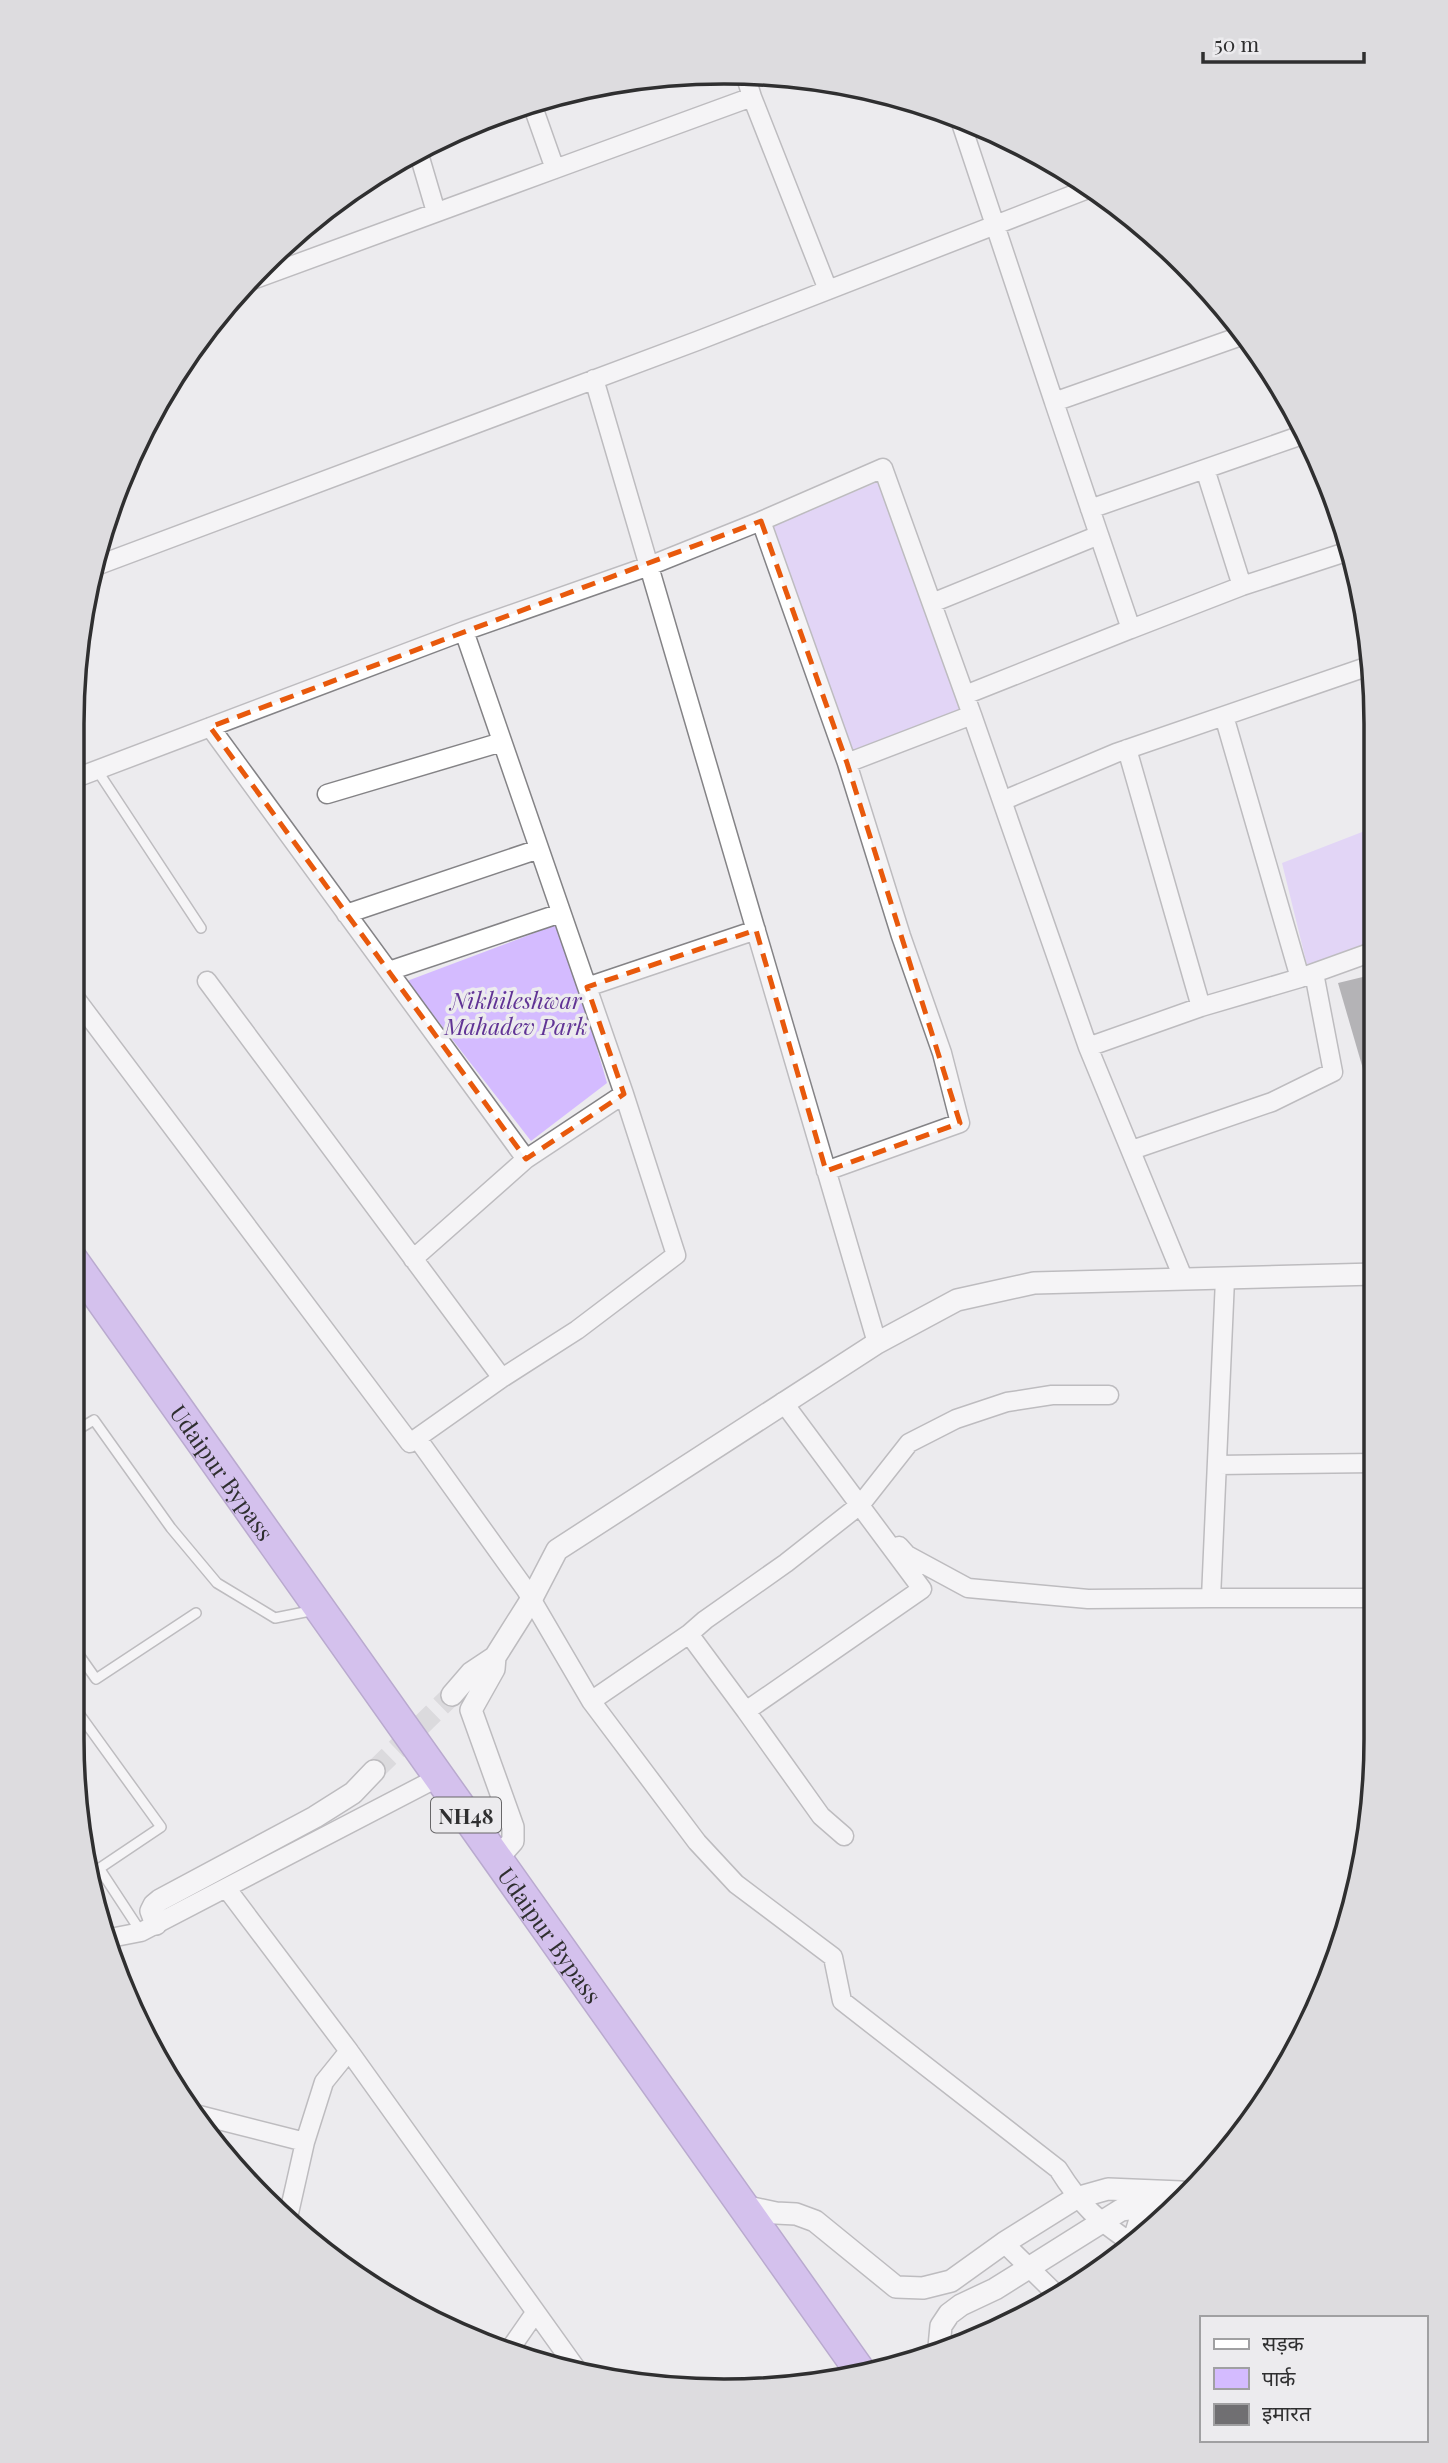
<svg xmlns="http://www.w3.org/2000/svg" width="1448" height="2463" viewBox="0 0 1448 2463" font-family="'Playfair Display','Noto Sans Devanagari',serif">
  <rect width="100%" height="100%" fill="#ecebee"/>
  <!-- green -->
  <path fill="#d4bbff" d="M887,478l79,239 -116,35 -79,-225z
    M1375,827v113l-68,25 -25,-102z
    M561,923l46,160 -76,58 -124,-160z"/>
  <!-- building -->
  <path fill="#706f72" d="M1375,974v119h-5l-32,-110z"/>
  <g fill="none" stroke-linecap="round" stroke-linejoin="round">
    <!-- tertiary-tunnel -->
    <path stroke="#c6c5c8" stroke-width="21" stroke-dasharray="21 10" stroke-linecap="butt" d="M374,1771l78,-76"/>
    <!-- service casing -->
    <g stroke="#848386" stroke-width="12">
      <path id="service" d="M97,770l104,158
        M72,1433l22,-13 77,108 46,55 58,35 40,-8
        M72,1645l24,34 100,-66
        M72,1704l89,123 -67,45
        M99,1868l42,64"/>
    </g>
    <!-- minor casing -->
    <g stroke="#848386" stroke-width="21">
      <path id="minor" d="M745,74l7,23 76,193
        M532,104l23,65 197,-72
        M959,117l95,285
        M418,151l18,61
        M247,282l308,-113
        M594,379l283,964
        M1205,469l37,117 107,-35
        M1090,509l215,-75
        M1099,535l-45,-133 187,-66
        M96,566l601,-225 396,-154
        M932,603l167,-68 32,94 -166,66
        M1131,629l111,-43
        M464,631l185,-65 112,-45
        M1224,716l76,262 75,-27
        M210,727l316,432
        M847,763l-86,-242 122,-53 89,247
        M73,779l391,-148 160,463 -98,65 -113,100
        M327,794l175,-52
        M1002,801l114,-48 256,-88
        M346,914l193,-65
        M389,971l172,-58
        M207,981l295,397
        M587,987l169,-57
        M73,995l337,448 7,-5
        M1201,1007l99,-29
        M1088,1047l113,-40 -74,-258
        M1132,1150l140,-48 61,-30 -19,-99
        M826,1171l134,-48 -18,-70 -41,-117 -54,-173 125,-48 116,332 96,233
        M783,1402l139,187 -176,122 -57,-77 16,-14 81,-57 75,-59 48,-61 47,-24 51,-17 45,-7h57
        M1218,1465l157,-2
        M899,1546l8,9 61,33 120,11 123,-1 14,-319
        M1211,1598h164
        M689,1634l-98,67 106,141 39,42 97,73 9,44 216,168c24,38 38,50 75,75
        M591,1701l-65,-111 -109,-152 85,-60 75,-48 99,-75 -52,-161
        M746,1711l75,105 23,20
        M227,1889l122,162 229,320
        M105,1939l36,-7 298,-155
        M195,2114l110,28
        M289,2213l16,-71 19,-60 25,-31
        M1137,2239l-3,-5 4,-13 13,-15
        M1004,2243l50,49
        M510,2349l25,-36"/>
    </g>
    <!-- tertiary casing -->
    <g stroke="#848386" stroke-width="24">
      <path id="tertiary" d="M452,1695l19,-22 24,-16
        M498,1858l15,-17v-14l-42,-117 23,-41 1,-12 36,-57 26,-50 320,-207 80,-43 77,-17 341,-9
        M156,1924l-5,-13 3,-6 6,-5 155,-83 38,-24 21,-22
        M743,2206l33,7 20,1 19,7 81,66 27,1 28,-7 53,-38 72,-45 32,-9 73,3
        M942,2352l-3,-5 2,-21 8,-12 12,-9 34,-16 126,-79 30,-4 16,1"/>
    </g>
    <!-- trunk casing -->
    <g stroke="#7b5ba7" stroke-width="33">
      <g id="trunk">
        <path id="s1" d="M72,1259l788,1112"/>
      </g>
    </g>
    <!-- service -->
    <use href="#service" stroke="#fff" stroke-width="9"/>
    <!-- minor -->
    <use href="#minor" stroke="#fff" stroke-width="18"/>
    <!-- tertiary -->
    <use href="#tertiary" stroke="#fff" stroke-width="21"/>
    <!-- trunk -->
    <use href="#trunk" stroke="#b68eec" stroke-width="30"/>
  </g>
  <!-- marked area -->
  <path d="M0 0H1448V2463H0ZM761,521l86,242 113,360 -134,48 -70,-241 -169,57 37,107 -98,65 -316,-432z" fill="#ecebee" fill-opacity=".55" fill-rule="evenodd"/>
  <path fill="none" stroke="#e8590c" stroke-width="5" stroke-dasharray="14 9" stroke-linejoin="round" d="M761,521l86,242 113,360 -134,48 -70,-241 -169,57 37,107 -98,65 -316,-432z"/>
  <g text-anchor="middle" dominant-baseline="central" stroke-width="7" stroke-linejoin="round" paint-order="stroke">
    <!-- shield labels -->
    <rect fill="#ecebee" stroke="#686769" stroke-width="2" x="431" y="1797.5" width="70" height="35" rx="5"/>
    <g font-size="21" font-weight="bold" fill="#2f2f30">
      <text x="466" y="1815">NH48</text>
    </g>
    <!-- park labels -->
    <g font-size="23" font-style="italic" fill="#613495" stroke="#ecebee">
      <text x="516" y="999">Nikhileshwar<tspan x="516" dy="26">Mahadev Park</tspan></text>
    </g>
    <!-- street labels -->
    <g font-size="23" fill="#2f2f30" stroke="#ecebee">
      <text stroke="none"><textPath href="#s1" startOffset="261">Udaipur Bypass</textPath></text>
      <text stroke="none"><textPath href="#s1" startOffset="828">Udaipur Bypass</textPath></text>
    </g>
  </g>
  <!-- crop -->
  <path d="M0 0H1448V2463H0ZM724 84H724A640 640 0 0 1 1364 724V1739A640 640 0 0 1 724 2379H724A640 640 0 0 1 84 1739V724A640 640 0 0 1 724 84Z" fill="#dddcdf" fill-rule="evenodd"/>
  <path fill="none" stroke="#2f2f30" stroke-width="3.5" d="M724 84H724A640 640 0 0 1 1364 724V1739A640 640 0 0 1 724 2379H724A640 640 0 0 1 84 1739V724A640 640 0 0 1 724 84Z"/>
  <!-- legend -->
  <rect x="1200" y="2316" width="228" height="126" fill="#ecebee" stroke="#a0a0a2" stroke-width="2"/>
  <rect x="1214" y="2339" width="35" height="10" fill="#ffffff" stroke="#a0a0a2" stroke-width="2"/>
  <text x="1262" y="2351" font-size="21" fill="#2f2f30">सड़क</text>
  <rect x="1214" y="2368" width="35" height="21" fill="#d4bbff" stroke="#a0a0a2" stroke-width="2"/>
  <text x="1262" y="2386" font-size="21" fill="#2f2f30">पार्क</text>
  <rect x="1214" y="2404" width="35" height="21" fill="#706f72" stroke="#a0a0a2" stroke-width="2"/>
  <text x="1262" y="2421" font-size="21" fill="#2f2f30">इमारत</text>
  <!-- scale -->
  <path d="M1203 52v10h161v-10" fill="none" stroke="#2f2f30" stroke-width="3.5"/>
  <text x="1214" y="52" font-size="21" fill="#2f2f30" stroke="#ecebee" stroke-width="5" paint-order="stroke">50 m</text>
</svg>
